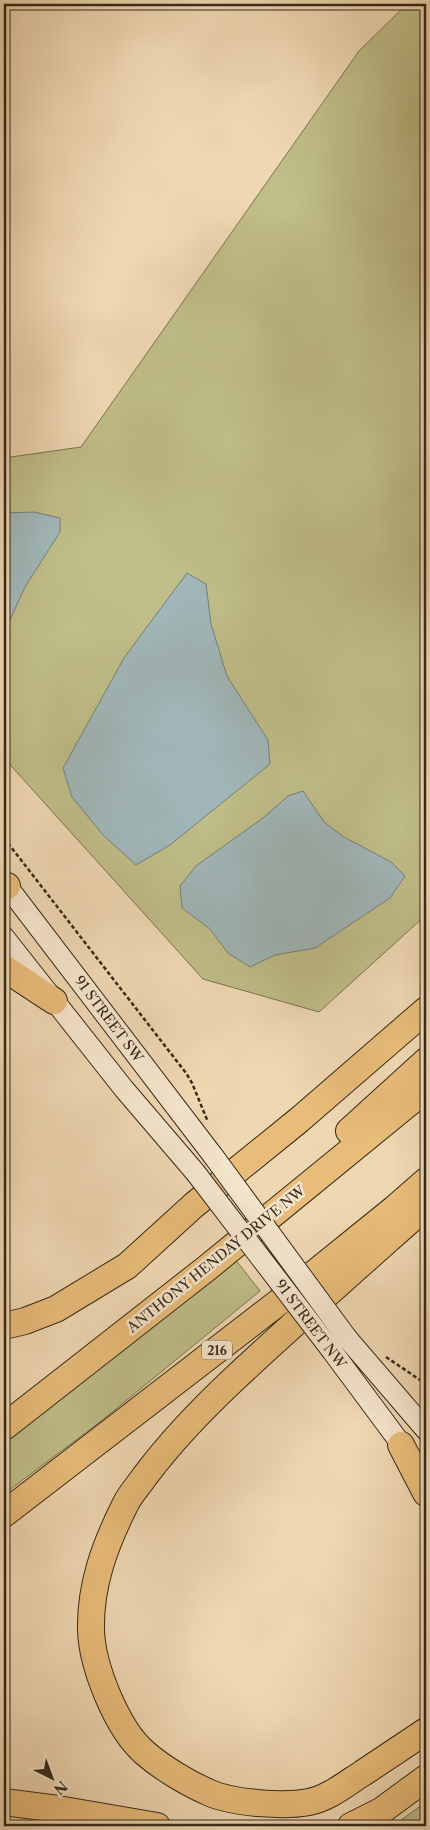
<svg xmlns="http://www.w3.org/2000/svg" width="430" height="1830" viewBox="0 0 430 1830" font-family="'Libre Caslon Text',serif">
  <rect width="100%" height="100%" fill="#efd7b2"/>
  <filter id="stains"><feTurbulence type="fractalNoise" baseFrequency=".004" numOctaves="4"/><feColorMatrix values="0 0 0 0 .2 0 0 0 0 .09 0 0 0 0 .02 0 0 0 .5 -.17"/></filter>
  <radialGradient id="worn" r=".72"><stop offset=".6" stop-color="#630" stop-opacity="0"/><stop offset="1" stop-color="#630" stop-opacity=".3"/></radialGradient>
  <!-- green -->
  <path fill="#bfbd88" stroke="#7a7350" d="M407,4h19v911l-107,97 -116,-33 -199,-221v-300l77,-11 278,-396z
    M235,1259l25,32 -160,131 -96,72v-55z
    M426,1802v24h-33z"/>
  <!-- water -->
  <path fill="#a0b6b8" stroke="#757e78" d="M34,512l26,6v14l-35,55 -21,46v-120z
    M187,573l19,11 5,40 16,52 41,64 2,24 -100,81 -34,20 -33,-30 -31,-38 -9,-29 61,-110z
    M303,791l22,32 19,14 47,25 14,14 -15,22 -75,50 -40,7 -25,12 -22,-14 -18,-24 -28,-21 -2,-22 16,-20 67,-48 25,-22z"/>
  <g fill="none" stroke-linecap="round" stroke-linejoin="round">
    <!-- lane casing -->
    <g stroke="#64543e" stroke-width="9">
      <path id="lane" d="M4,8l4,-4"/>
    </g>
    <!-- secondary casing -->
    <g stroke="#352918" stroke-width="22">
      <path id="secondary" d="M4,882l210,275
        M4,937l120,152 71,83
        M347,1338l79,92
        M332,1351l78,105"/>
    </g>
    <!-- highway casing -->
    <g stroke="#352918" stroke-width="28">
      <path id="highway" d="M4,888l3,-2
        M4,968l50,33
        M349,1131l77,-70
        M426,1206c-64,57 -129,114 -192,173 -32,30 -62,61 -89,97 -6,9 -15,18 -20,29 -20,40 -35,80 -34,125 1,36 26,99 54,123 17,15 44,31 65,40 23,10 74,14 99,9 20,-4 38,-19 54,-29 21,-14 42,-28 63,-42
        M4,1326l21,-5 31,-12 71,-43 67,-61 105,-85 127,-110
        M4,1427l203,-159 219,-179
        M401,1445l25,48
        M4,1514l275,-212 115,-93 32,-28
        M4,1802l54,7 99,17
        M351,1826l30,-15 45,-33"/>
    </g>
    <!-- path -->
    <path stroke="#352918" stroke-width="2.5" stroke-dasharray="4 2.5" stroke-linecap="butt" d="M4,838l182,235 6,10 16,39
      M386,1357l40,27"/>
    <!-- lane -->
    <use href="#lane" stroke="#f5e5cd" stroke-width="8"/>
    <!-- secondary -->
    <use href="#secondary" stroke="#f5e5cd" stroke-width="20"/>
    <!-- highway -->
    <use href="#highway" stroke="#e8bc79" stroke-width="26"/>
    <!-- secondary-bridge casing -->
    <g stroke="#352918" stroke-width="22" stroke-linecap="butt">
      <path id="secondary-bridge" d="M214,1157l133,181
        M195,1172l137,179"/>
    </g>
    <!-- secondary-bridge -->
    <use href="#secondary-bridge" stroke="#f5e5cd" stroke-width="20"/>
  </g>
  <g text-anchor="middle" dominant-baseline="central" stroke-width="5" stroke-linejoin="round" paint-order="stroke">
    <!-- shield labels -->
    <rect fill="#f5e5cd" stroke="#6f614e" stroke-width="1" x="202" y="1340.5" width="30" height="19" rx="4"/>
    <g font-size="12" font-weight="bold" fill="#352918">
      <text x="217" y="1350">216</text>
    </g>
    <!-- street labels -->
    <g font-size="14" fill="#352918" stroke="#f5e5cd">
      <text transform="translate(109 1019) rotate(53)">91 STREET SW</text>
      <text transform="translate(216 1259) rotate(-39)">ANTHONY HENDAY DRIVE NW</text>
      <text transform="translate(311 1324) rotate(53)">91 STREET NW</text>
    </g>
  </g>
  <!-- margin -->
  <rect width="430" height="1830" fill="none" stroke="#efd7b2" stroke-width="20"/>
  <rect x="5" y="5" width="420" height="1820" fill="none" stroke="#352918" stroke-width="2.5"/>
  <rect x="10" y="10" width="410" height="1810" fill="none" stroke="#352918"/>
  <!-- north arrow -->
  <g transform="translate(52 1778) rotate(138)" stroke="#f5e5cd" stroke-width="4" paint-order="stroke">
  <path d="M0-4L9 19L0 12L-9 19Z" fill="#352918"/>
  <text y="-8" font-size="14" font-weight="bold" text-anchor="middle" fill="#352918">N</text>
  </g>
  <rect width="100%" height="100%" filter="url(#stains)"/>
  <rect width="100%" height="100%" fill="url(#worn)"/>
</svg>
